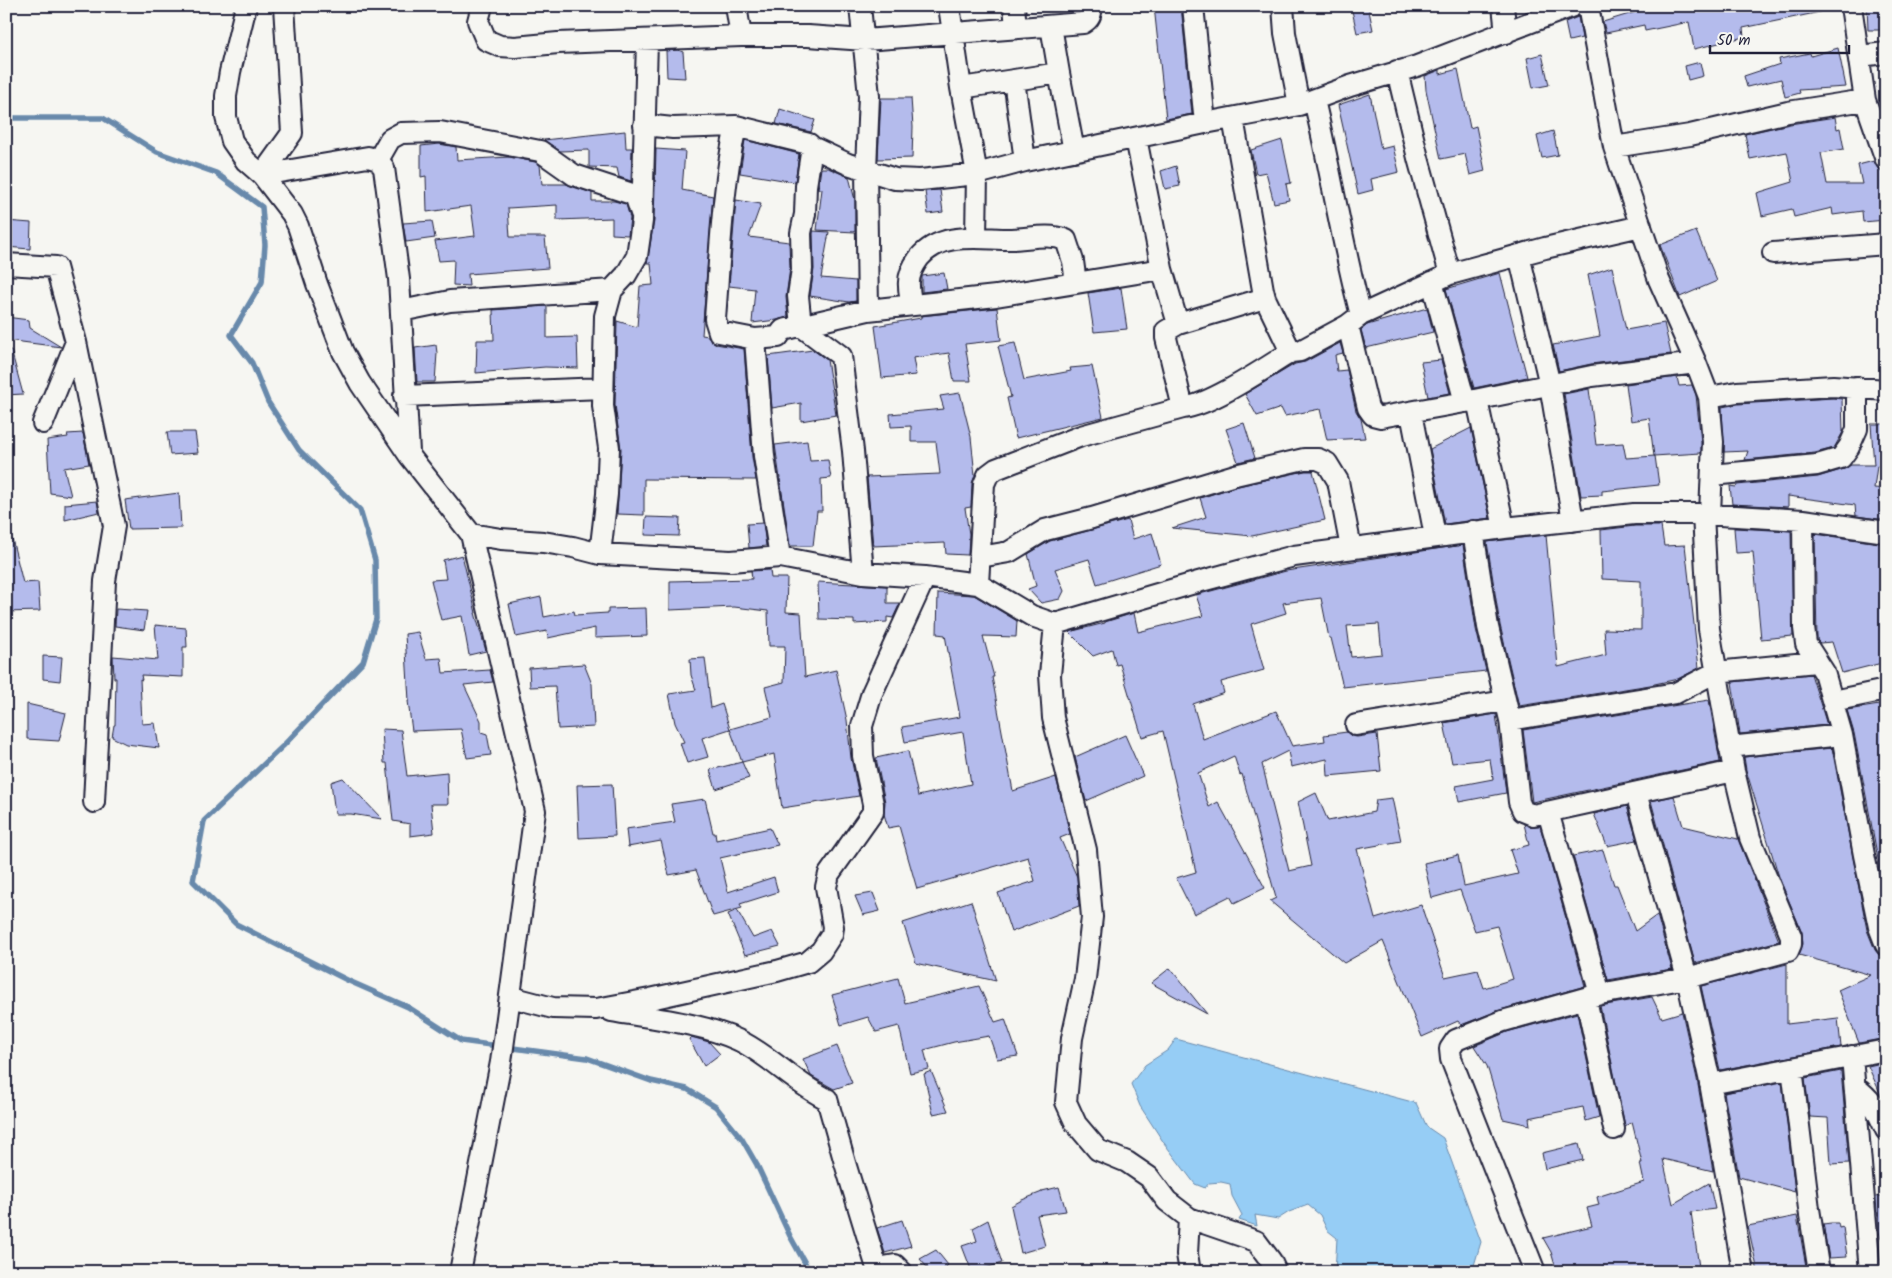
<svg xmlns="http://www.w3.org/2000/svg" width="1892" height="1278" viewBox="0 0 1892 1278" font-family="Kalam,sans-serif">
  <rect width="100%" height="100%" fill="#f6f6f2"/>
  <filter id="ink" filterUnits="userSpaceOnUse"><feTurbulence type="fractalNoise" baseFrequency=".02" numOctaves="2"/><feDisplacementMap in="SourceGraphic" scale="10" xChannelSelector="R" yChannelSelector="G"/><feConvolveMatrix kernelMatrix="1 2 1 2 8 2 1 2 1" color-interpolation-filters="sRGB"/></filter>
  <g filter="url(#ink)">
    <!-- water -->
    <path fill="#96cdf5" stroke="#6889ab" d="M1176,1039l240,64 11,24 16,11 38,104 -9,30h-137l2,-34 -10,-8 -7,-15 -12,-10 -19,7 -11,7 -23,-4 2,11 -18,-6 3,-5 -10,-19 -2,-12 -9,-2 -12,1 -4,5 -10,-4 -31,-41 -24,-37 -9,-22 14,-19 23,-15z"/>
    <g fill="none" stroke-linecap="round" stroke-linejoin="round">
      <!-- stream -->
      <path stroke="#6889ab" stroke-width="5.5" d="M6,118h97l54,34 59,21 46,34 3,38 -3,37 -31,53 21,28 16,39 31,48 61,60 15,50 1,59 -13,43 -80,84 -79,75 -11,60 43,43 113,57 59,26 53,34 126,17 64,23 36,8 29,18 26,32 15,26 33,71 20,36"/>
    </g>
    <!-- building -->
    <path fill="#b4bbec" stroke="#22223b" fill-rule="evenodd" d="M1154,6h27l11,108 -26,5z
      M1351,6h17l5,24 -16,3z
      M1638,6h182v6l-77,16 1,9 -50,12 -5,-27 -44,9 -1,-6 -38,8 -3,-11 36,-11z
      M1867,6h16l1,24h-16z
      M1578,17l4,21 -13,3 -4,-19z
      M1838,48l8,39 -47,3 1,3 -15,4 -4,-18 -34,8 -3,-11 36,-12 -1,-5 31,-6 1,3z
      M678,50l5,2 2,26 -18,-1 -1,-26z
      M1542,54l7,31 -16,3 -6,-30z
      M1700,62l3,14 -15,4 -3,-14z
      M1458,69l12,59 6,-2 9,45 -15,4 -5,-21 -24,5 -15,-69 -1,-14 15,-6v4z
      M1370,94l11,55 12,-3 6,26 -28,7 2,11 -15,4 -20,-89z
      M881,98h30l2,29 -1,31 -34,1z
      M780,109l35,11 -4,12 -35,-8z
      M1835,117l2,12 3,-1 4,21 -23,4 6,31h35l-4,-19 16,-4 4,8 4,2 4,20v29l-23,2 -1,-11 -29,4 -1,-7 -38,9 -2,-8 -30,7 -5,-23 36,-11 -6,-30 -37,7 -5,-25 45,-10z
      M625,131l1,17h6l-1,33 -12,-4 -2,-9 -28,-1v-17l-29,1 -16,-11z
      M1553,131l5,24 -16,3 -5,-22z
      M745,140l54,14 -4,28 -55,-9z
      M1282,140l9,43 -5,1 3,16 -15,3 -8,-31 -10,2 -5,-24z
      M439,144l17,3 1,13 52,-3 26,5 5,3 2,19h24l26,9v8h22l12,3 4,14 -2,17 -16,-1v-16l-55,2v-15l-49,3 2,29h35l3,31 -80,6 1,12 -16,-1 1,-25 -15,1 -4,-20 40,-5 -4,-30 -44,6 -1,-36 -5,1v-31z
      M656,149l29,2 -3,39 31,6 -11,139 6,1 3,4 5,4 28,5 8,108 4,23 -112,-1v36l-27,-1 4,-65 -6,-44 2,-84 20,6 3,-41 13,-1 -2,-22h-4l7,-42z
      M1176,166l4,20 -15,3 -4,-18z
      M821,168h7l21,9 6,23v32l-38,-2 5,-41h-4z
      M940,190l3,22 -15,2 -3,-23z
      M736,200l25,4 -12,33 40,5 1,26 -4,29 2,20 -11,3 -25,3 3,-34 -26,-3z
      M6,221l25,2 -1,26 -24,-2z
      M432,221l3,17 -29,4 -3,-19z
      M813,231l16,1 -8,46 35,3v20l-7,1 -39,-6 4,-27z
      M1696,231l21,50 -37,16 -20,-52z
      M1612,267l14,63 38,-7 7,31 -80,10 -32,7 -6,-26 47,-9 -12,-61z
      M944,273l3,16 -25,3v-16z
      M1500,273l27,104 -53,11 -28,-99z
      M1121,288l6,41 -33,3 -6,-39z
      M547,306v32l30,-1 1,31 -33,-1 -69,6 1,-33h17l-1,-30z
      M997,308l4,32 -36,4 6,37h-17l-5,-28 -36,5 3,17 -34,3 -7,-52 46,-8v-2z
      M1427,308l6,24 -67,16 -5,-18 6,-5z
      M6,317l23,3 1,8 31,19 -55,-7z
      M1015,343l9,37 47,-9 -1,-3 22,-2 11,51 -87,21 -9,-40 4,-1 -13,-51z
      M1340,343l3,10 -8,2 2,16 10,-1 9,41 5,8 4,19 -38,2 -7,-31 -35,7 -4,-8 -24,8 -12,-22 50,-30 10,-2z
      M436,345l1,8 -2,29h-18l-2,-34z
      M6,350h5l12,44 -17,1z
      M813,350l14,10 9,55 -35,6v-18l-29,5 -4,-52z
      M1441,360l9,33 -22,4 -7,-35z
      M1677,377l2,9 13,-1 4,10 5,47v11l-47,3 -5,-38 -18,3 -5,-37z
      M1589,389l7,56 27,-2 3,15 29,-2 4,29 -57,6v4l-21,1 -17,-102z
      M960,393l11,44 4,39 -3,7 -1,24 -6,1 4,26 -1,21 -22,-1 -1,-11 -72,3 -6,-69 73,-3 -4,-32h-25v-16l-20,1 -1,-13 54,-5 -4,-13z
      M1833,398l9,1 1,33 -9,16 -19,5 -70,7 3,-9 -24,1 -2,-45 16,-3z
      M1244,423l11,35 -17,4 -12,-33z
      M1871,424h15v42h-9l-3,22 12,1v31l-30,-4 -1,-11 -67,-9v11l-56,-3 -2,-18 6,1 1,-2 81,-8 26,-8 7,-4h23z
      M1471,428l19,90 -45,6 -15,-75z
      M167,432h28l3,21 -28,2z
      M83,433l6,31 -25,4 7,28 -21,-3 -3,-53 21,-3 -1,-3z
      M807,441l3,20 18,-1 3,18 -10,1 1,32h-5l-4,35h-23l-15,-101z
      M1305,471h8l12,49 -73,16 -80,-8 34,-11 -6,-19 38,-12z
      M179,493l2,35 -52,1 -4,-29z
      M97,501l2,11 -34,8v-16z
      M646,517l34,1 -1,18 -34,-1z
      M1128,520l5,19 19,-6 9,31 -64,20 -8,-25 -34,10 9,22 -4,8 -19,4 -13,-14 8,-3 -8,-32 22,-13z
      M763,523l3,23 -17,2 -2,-24z
      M1635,526h26l3,20 21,-1 14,123 -21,11 -28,6 -131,21 -19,-81 -13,-83 59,-7 12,132 48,-12 -2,-26 37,1v-49l-39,-2 -1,-49z
      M1734,528l57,3 2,105 -32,3 -8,-87 -17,1z
      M1815,534l71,10v118l-44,11 -10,-31 -12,1 -3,-3z
      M6,539h6l11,44 15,-1 2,29 -34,1z
      M1463,545l13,84 10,42 -143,16 -12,-49h-2l-8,-40 -38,5 3,10 -35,11 13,46 -43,12 3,11 -31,11 10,35 73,-28 16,35 33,-5 -1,-6 23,-3 4,4 6,1 20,-3 4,37 -53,5 -1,-17 -36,8 -3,-16 -26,13 27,107 22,-5 -13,-64 18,-9 12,28 46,-9 2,-12 16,-2 9,43 -44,8 18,70 46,-14 24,72 33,-7 6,18 29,-9 -16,-53 -22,5 -15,-41 -28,8 -8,-35 34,-8 6,31 54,-12 -8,-24 19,-5 -5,-21 5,2h11l45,160 -85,24 -39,15 -3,-4 -36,16 -39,-96 -39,22 -74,-62 6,-3 -34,-124 -2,1 -6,-19 -36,17 11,34 9,-5 47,86 -31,15 -4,-7 -36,18 -18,-36 20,-6 -33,-141 -21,6 -22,-73 -4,1 -4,-16 -19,7 -24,-24 36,-9v-1l29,-9 4,19 65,-16 -7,-21 90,-24zM1379,624l3,30 -31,3 -4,-31z
      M462,555l14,58h-1l11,38 -17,4 -7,-39 -21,4 -10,-40 15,-1 -3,-19z
      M770,570l1,8h16l-1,34 15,1 4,64 31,-7 11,50 4,38 8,38 -77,12 -8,-54 -32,8 -12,-33 42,-12 -7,-30 19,-5 1,-36h-16l-1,-35 -34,-4 -64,3v-29l82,-2 -1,-8z
      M818,582l69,4v17h13l-7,15 -6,-1v5l-33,2v-4l-35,-1z
      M938,593l36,2 43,26 -1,16 -33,-1 11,41h-2l21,114 43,-14 14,57 -10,4 17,39 2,29 -68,26 -13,-39 37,-12 -7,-24 -111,32 -18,-63 -11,2 -4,-14 1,-12 -9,-44 32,-7 10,45 53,-12 -8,-52 -58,10 -3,-15 58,-10 -15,-82 -8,-1z
      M541,597l3,20 30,-6 1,4 33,-2v-4l38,-1 1,28 -52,2v-10l-47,10 -1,-7 -31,6 -7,-33z
      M116,609l31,2 -3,19 -29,-4z
      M155,625l31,3 1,19h-4v30l-42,-2 1,5 -2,-1 2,45 13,-1 4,25 -33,-4 -14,-7 2,-12h1l1,-47h-2l-1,-22 45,4z
      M418,632l8,27 15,-1 2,15 47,-3 3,12 -29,3 17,36v11l6,2 4,21 -24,3 -6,-29 -49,2 -4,-30h1l-4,-67z
      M43,656l19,1 -2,24 -17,-2z
      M705,658l6,50 11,-4 8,25 -28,9 6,19 -21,6 -7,-20 4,-1 -9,-19 -6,-29 27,-4 -5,-15 -1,-16z
      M584,664l8,20 2,43 -36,2 -3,-43 -25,1 -1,-19z
      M1811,674l16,51 -87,9 -8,-52z
      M1709,700l11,62 -188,40 -9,-72z
      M27,704l39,9 -7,28 -32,-2z
      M1886,704v197l-32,-168 -7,-23z
      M1496,714l10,79 -47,9 -3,-16 37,-7 -3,-20 -38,4 -8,-40z
      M382,729l19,1 6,46 40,-4 1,32h-17l3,29 -24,3v-12l-17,-3 -6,-58h-3z
      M1125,735l18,41 -57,25 -11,-44z
      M1832,748l35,182 8,20 4,5 7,2v81l-27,5 -21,-53 33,-15 -72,-20 4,-11 -1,-12 -22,-52 -34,-110 -2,-13z
      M742,762l7,16 -33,11 -6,-19z
      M343,778l39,41 -31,-5h-16l-4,-32z
      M612,784l3,52 -36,2 -2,-53z
      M1674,796l9,30 55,13 41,102 -84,22 -44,-162z
      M705,799l8,34h2l1,7 54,-12 8,17 -58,13 8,34 46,-15 4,15 -38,12 2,4 -29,8 -17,-46 -27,5 -8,-34 -33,6 -2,-18 49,-7 -4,-18z
      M1627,806l10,34 -30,6 -13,-32z
      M1603,850l11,35h3l18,46 22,-16 15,54 -64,11 -35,-124z
      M873,893l7,18 -17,4 -8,-19z
      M971,901l25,80 -80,-18 -13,-40z
      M737,910l16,28 19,-7 8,15 -35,9 -17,-41z
      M1787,964v60l51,-6 3,29 -121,23 -19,-84z
      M1170,968l37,46 -56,-31z
      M898,978l7,25 74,-17 16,36 10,-3 13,37 -21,3 -8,-23 -35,6 -30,8 5,19 -19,4 -11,-47 -23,6 -8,-15 -27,8 -9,-30z
      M1652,997l10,21 20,-6 15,67 16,92 -50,-12 10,45 36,-21 6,26 -24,3 8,55 -33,5h-109l-6,-20 -8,-14 49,-12 -5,-18 12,-3 -2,-8 47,-15 -4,-19h2l-10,-41 -7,4 -25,-120z
      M1577,1013l22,104 -13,4 -3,-14 -54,11 1,7 -27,-6 -16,-53 -13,-20 33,-14z
      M691,1037l18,5 11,12 -16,12 -15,-27z
      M837,1046l15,37 -18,6 -23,-13 -8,-17z
      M1886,1062v41l-5,-8 -13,-29z
      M931,1071l17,40 -15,3 -9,-40z
      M1841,1071l8,92 -18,1 -3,-46 -18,-1 -5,-39z
      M1782,1082l13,110 -56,-15 -15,-84z
      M1579,1144l4,16 -38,9 -3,-16z
      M1059,1187l7,24 -29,4 8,31 -24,7 -10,-47 11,-6 20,-8v-1z
      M1886,1195v43l-5,1 -3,-11 -2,-31z
      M1797,1216l10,56h-49l-10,-46z
      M902,1220l9,26 -26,7 -8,-25z
      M988,1220l14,43 -30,9 -10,-26 15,-5 -4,-13z
      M1831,1223h7l1,5 4,-1 4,30 -18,1 -6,-34z
      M936,1250l12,15 -7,7h-10l-11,-13z"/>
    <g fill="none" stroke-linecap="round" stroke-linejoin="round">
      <!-- minor casing -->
      <g stroke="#22223b" stroke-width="24">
        <path id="minor" d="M246,6l-16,66 -4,24v21l6,24 14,20 16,14 30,39 6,12 19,58 26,68 17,31 49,72 62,79 64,277 -34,251 -41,210
          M482,6l-4,15 8,19 14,6 15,1 43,-4 183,-7h67l57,4 218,-17c7,-4 8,-8 9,-17
          M736,6l5,30
          M860,6l9,90 -3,73 2,141
          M949,6l12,82 16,86 -1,63
          M1014,6l2,21
          M1193,6l12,117
          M1283,6l2,27 14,72
          M1503,6l3,27
          M1588,6l26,141 45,133 37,83 13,34 4,45 -3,72
          M1851,6l14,94 21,60
          M1859,56l27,-3
          M1397,71l21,87 32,116
          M1059,73l15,78
          M961,88l53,-8
          M1314,100c17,71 28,144 47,215
          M1233,118l30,172 2,8 26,54
          M644,125l29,3 63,-2 73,18 3,3 36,17 47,15 25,1 57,-6 48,-13 180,-38 94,-18 51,-19 67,-20 156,-60
          M736,126c-14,63 -16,128 -21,193l4,13 36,7 23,-2 5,-7 85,-20 128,-14 166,-27
          M1136,138l26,131 16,55
          M812,147l-6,39 -1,28 -4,19 1,36 -4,27 3,30 40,30 12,95 10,122
          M1614,147l76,-12 98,-23 77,-12
          M378,160l6,8 15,111 10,173
          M1025,161l-11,-81 45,-7 -8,-47
          M262,175l106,-18 10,3 12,-21 11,-6 39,-1 100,19 34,24 61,20 6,18
          M262,175l30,-42 -8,-127
          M1773,253l113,-9
          M1519,255l31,130 23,136
          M6,264l50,3 20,75 38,184 -9,55 -11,221
          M1432,282l33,120
          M911,305c0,-6 -2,-13 -2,-19 -1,-10 4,-20 10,-28 22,-27 60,-19 90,-19 19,0 39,-6 57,1l7,21 3,22
          M401,311l49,-10 162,-11
          M1348,325l20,83 5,7 8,2 84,-15 127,-26 104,-13
          M755,339l9,117 16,101
          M404,396l199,-8
          M1709,397l28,-5 96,-6 53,4
          M1477,400l27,128
          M1183,408l-17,-70v-7l12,-7 87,-26
          M1411,413l24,123
          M43,423l33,-81
          M1712,475l105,-10 24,-7 8,-11 8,-18v-42
          M1803,520l1,108 2,16 18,28 18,63 22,120 15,72 7,18
          M1473,531l15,96 22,93 9,82 4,9 10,4 201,-44
          M471,534l30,5 42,3 30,5 27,7 131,7 49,-4 83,16 62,4 53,7 54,32 23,8 143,-42 96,-26 210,-28 130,-14h69l100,6 83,12
          M600,554l7,-60 2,-46 -6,-42 2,-90 7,-26 14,-15 11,-19 5,-35 5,-180
          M980,557l29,-5 36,-22 47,-12 143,-43 69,-16h14l9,4 11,18 13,67
          M978,584l6,-100 4,-9 8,-6 85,-33 102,-28c28,-3 82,-40 108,-56l9,-1 48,-26 13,-10 89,-41 95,-26 96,-22
          M1055,624l-5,51 3,43 33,132 6,67 -7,62 -13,59 -6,64 10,22 22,26 29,12 22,15 18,24 22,17 67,23 15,20 5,11
          M1833,701l53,-11
          M1510,720l166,-27 40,-21 100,-10
          M1356,725l149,-24
          M1729,747l113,-12
          M1636,793l51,185 22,99 34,195
          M1548,812l52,182
          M511,997l42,11 43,1 54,-10 127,-28 31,-9 13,-11 11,-17 1,-7 -7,-40 3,-13 44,-62v-8l-10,-48 -1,-30 10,-33 53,-116
          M1586,999l28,130
          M611,1011c39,7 91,12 127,29 32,15 57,44 89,59l18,64 32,105 18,-3 7,7
          M1852,1056l18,216
          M1792,1068l17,141 10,63
          M1710,1084l176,-34
          M1855,1087c19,14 21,22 31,43
          M1189,1218l-2,36 3,18
          M1535,1272l-84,-213 -1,-10 6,-9 47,-19 97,-27 87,-16 101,-27 3,-7v-8l-41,-98 -16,-67 -25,-142 -6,-115"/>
      </g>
      <!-- minor -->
      <use href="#minor" stroke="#f6f6f2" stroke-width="20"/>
    </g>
  </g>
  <!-- margin -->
  <rect width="1892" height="1278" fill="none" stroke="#f6f6f2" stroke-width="25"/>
  <rect x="12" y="12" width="1867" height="1253" fill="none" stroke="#22223b" stroke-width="2" filter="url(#ink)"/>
  <!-- scale -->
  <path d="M1710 45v8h139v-8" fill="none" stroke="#22223b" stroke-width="2.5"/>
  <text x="1717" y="45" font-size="15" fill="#22223b" stroke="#f6f6f2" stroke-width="4" paint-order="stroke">50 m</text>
</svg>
